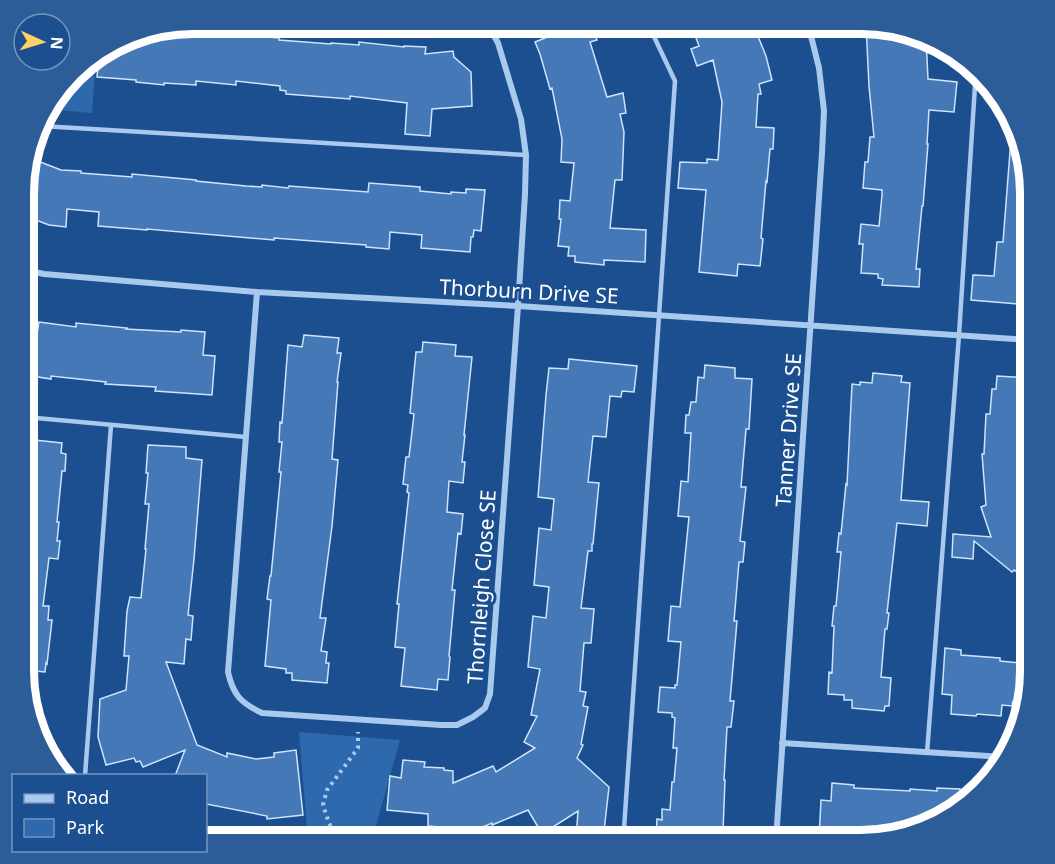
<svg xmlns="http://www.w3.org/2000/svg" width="1055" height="864" viewBox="0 0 1055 864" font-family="'Noto Sans',sans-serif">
  <rect width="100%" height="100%" fill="#1b4f8f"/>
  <!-- green -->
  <path fill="#2e69ad" d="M96,58l-4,55 -46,-4 36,-43z
    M299,732l101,8 -28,100h-64z"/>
  <!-- building -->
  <path fill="#4478b7" stroke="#cfe3fa" stroke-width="1.5" d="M544,24h46l7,16 -7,2 17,55 16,-4 3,20 -6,1 4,18 -2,48h-7l-5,48 36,2 -1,32 -41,-2v5l-29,-3v-6h-7l1,-9 -11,-1 3,-27h-2l1,-19 10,1 4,-38 -13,-1 1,-23 -10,-51 -2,1 -10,-35 -5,-12 15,-6z
    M694,24h59l13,32 6,24 -13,4 2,10h-3l-2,33 18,1 -1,21h-3l-3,33 -1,-1 -5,57 2,1 -3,27 -22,-2 -1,12 -38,-4 7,-82 -28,-2 2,-26 27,1v-4l11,1 4,-58 -9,-42 -16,6 -6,-17 8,-3 -4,-11 4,-1z
    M866,24h6l54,13 2,42 29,3 -3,30 -25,-2 -2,34h1l-5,62h-1l-6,63h4l-1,18 -37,-2 1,-6 -5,-1v-4l-17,-1 2,-29h-4l2,-20 18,2 3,-31v-5l-19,-2 2,-26h3l2,-25h4l-5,-51z
    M153,31l56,4 1,-3 48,4 21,2v2l52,4v-1l28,2v-3l45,5v-1l22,1 -1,7 28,-3 1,6 17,15 1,34 -40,3 -2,27 -25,-2 2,-31 -57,-7v3l-64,-5v-3l-6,-1v-4l-44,-5v4l-40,-4v4l-32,-2v2l-28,-3v-2l-39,-3 2,-21 40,-23z
    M1012,126h4l2,2 13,66v111l-60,-5 2,-25 21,1 3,-34h6z
    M30,158l31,12 20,1v2l51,4v-3l64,6v1l50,5 16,1v-2l26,3 1,-2 79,6 1,-9 51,4v4l31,3v-2l15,1v-4l19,1 -4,41 -7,-1 -1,7h-2l-1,15 -49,-4 1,-13 -32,-3 -1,17 -23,-2v-2l-92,-7v2l-127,-11v1l-49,-4 1,-14 -32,-3 -1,18 -17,-2 -24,-9 1,-45z
    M39,322l37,5v-4l51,5 -1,1 55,3v-2l24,2 -2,23 12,1 -3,39 -57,-4 1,-4 -51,-3 1,-2 -55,-6v3l-19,-3v-4l-7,-1v-32l11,1z
    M304,335l35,3 -2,15h4l-4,29h1l-6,77 6,1 -6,66 -12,92h6l-5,33 6,1 -1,11h3l-2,20 -35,-3v-7h-6v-4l-21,-3 6,-66 -4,-1 3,-23h1l10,-104h-2l3,-30h-3l1,-20 2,1 6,-78 14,2z
    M423,342l33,3 -1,11 17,1 -8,78h1l-3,27h3l-2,21 -14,-2 -2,31 16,2 -2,20 -3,-1 -6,57h3l-6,66 1,1 -2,23 -10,-1 -1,11 -36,-4 4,-38 -10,-1 4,-43h-2l12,-111 -2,-1 1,-7 -5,-1 3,-27h3l5,-43 -4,-1 6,-61h6z
    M569,359l68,7 -3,26 -12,-1 -1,6 -11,-1 -4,41 -13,-1 -5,46 11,1 -6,61h-1v7h-4l-7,57 13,1 -3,34h-7l-4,48 6,1 -3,14 5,1 -7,37 2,1 -6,13 32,29 -6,53h-27l2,-29 -36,23 -14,-24 -36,15v-2l-17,7 -47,-4v-12l-41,-4 3,-34 11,2 2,-18 22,2 -1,5 20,1v2l9,1v12l40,-17 3,6 39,-24 -11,-6 13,-26 -6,-1 9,-46 -12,-2 5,-51 13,2 3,-31 -15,-2 5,-57 12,2 3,-31 -16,-2 8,-102 3,-27 19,1z
    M705,365l30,3v10l17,1 -3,50h-3l-5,58h5l-6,54 5,1 -2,20h-4l-5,59h3l-7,80h4l-3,26h-4l-3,53h1l-2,51 -18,-1 -1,10 -48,-1 1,-20 5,1v-11l8,1 2,-28h2l3,-34h-4l2,-30 -3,-1v-4l-14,-1 2,-25 15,1v-3h2l4,-43 -13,-1 3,-35 9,1 9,-90 -11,-1 3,-35 7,1 3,-49h-6l1,-18h3l2,-13h5l2,-25 6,1z
    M873,373l29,3 -1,6 9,1 -9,117 28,2 -2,24 -30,-3 -10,90h2l-2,16h-2l-4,48 10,1 -2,28h-4l-1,5 -32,-3v-8h-8v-5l-16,-1 1,-22 3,1 2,-47h-2l2,-20h2l5,-54h-4l2,-19 2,1 5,-50 1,1 5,-101 8,1v-3l12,1z
    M997,376l34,2v205l-17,-13 -2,2 -38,-31 -1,18 -21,-2 1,-23 38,3 -10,-30 5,-2 -4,-51h2l2,-40h4l2,-25h4z
    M25,439l37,4 -1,10 5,1 -1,17h-3l-5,51h2l-2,19h3l-2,18 -9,-1 -6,48h6l-1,14h4l-5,44 -1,-1 -1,9 -21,-2z
    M148,445l38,2v11l16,2 -8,99 -6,56 5,1 -2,24 -5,-1 -2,25 -18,-2 31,83 30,12v-4l29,6 18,-2v-4l22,-3 7,65 -36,4v-3l-61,-12v-28h-31l10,-26 -42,17 -3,-6 -4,1 -2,-4 -28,7 -8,-28 2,-38 26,-9 3,-34h-5l3,-45 3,-14 11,1 5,-49h-1l4,-45h-4l3,-31h-2z
    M945,648l16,2v5l39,3v3l31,3v18l-5,20 -13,-1 -1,5 -10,-1 -1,11 -24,-2 -1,2 -25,-2 1,-19 -10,-1z
    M832,783l22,2v3l56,3v-2l27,2v-3l23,1 -1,16 -32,22 -66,13 -42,-1 2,-39 10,1z"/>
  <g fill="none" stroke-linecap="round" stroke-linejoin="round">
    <!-- path -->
    <path stroke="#a9c9ee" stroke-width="4" stroke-dasharray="3 4.5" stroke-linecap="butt" d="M337,840l-8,-17 -6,-18 4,-15 31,-42v-16"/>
    <!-- service -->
    <path stroke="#a9c9ee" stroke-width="4.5" d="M41,126l485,29
      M25,417l221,20
      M927,753l32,-418 17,-265
      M85,776l26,-351
      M629,840l-5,-11 51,-748 -27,-57"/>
    <!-- minor -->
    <path stroke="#a9c9ee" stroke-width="6" d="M25,270l19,4 213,18 261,14 513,34
      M257,292l-29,380c5,23 13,31 34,41l179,12h16l16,-8 12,-9 5,-14 28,-388 7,-112 1,-39 -5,-36 -23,-76 -7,-13 -8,-6
      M782,743l222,14
      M776,840l46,-687 2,-42 -5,-43 -11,-44"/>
  </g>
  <g text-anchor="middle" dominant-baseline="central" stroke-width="6" stroke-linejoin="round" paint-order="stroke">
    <!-- street labels -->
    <g font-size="21" fill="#fff" stroke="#1b4f8f">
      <text transform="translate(529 291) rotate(3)">Thorburn Drive SE</text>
      <text transform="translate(788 430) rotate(-86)">Tanner Drive SE</text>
      <text transform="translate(481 587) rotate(-86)">Thornleigh Close SE</text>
    </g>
  </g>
  <!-- crop -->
  <path d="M0 0H1055V864H0ZM193 34H861A159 159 0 0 1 1020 193V671A159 159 0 0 1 861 830H193A159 159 0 0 1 34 671V193A159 159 0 0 1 193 34Z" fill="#2d5d98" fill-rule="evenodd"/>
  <path fill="none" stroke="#fff" stroke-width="8" d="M193 34H861A159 159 0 0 1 1020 193V671A159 159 0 0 1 861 830H193A159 159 0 0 1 34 671V193A159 159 0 0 1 193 34Z"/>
  <!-- legend -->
  <rect x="12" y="774" width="195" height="78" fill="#1b4f8f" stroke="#7695bc" stroke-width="1.5"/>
  <rect x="24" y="794" width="30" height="9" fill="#a9c9ee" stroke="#7695bc" stroke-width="1.5"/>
  <text x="66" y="804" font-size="18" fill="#ffffff">Road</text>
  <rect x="24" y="819" width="30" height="18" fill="#2e69ad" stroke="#7695bc" stroke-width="1.5"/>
  <text x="66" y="834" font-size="18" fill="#ffffff">Park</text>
  <!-- north arrow -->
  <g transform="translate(42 42) rotate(94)"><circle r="28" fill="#1b4f8f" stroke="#7695bc" stroke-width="1.5"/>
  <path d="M0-4.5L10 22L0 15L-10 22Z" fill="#ffd166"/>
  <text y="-9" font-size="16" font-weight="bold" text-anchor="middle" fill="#ffffff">N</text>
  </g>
</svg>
